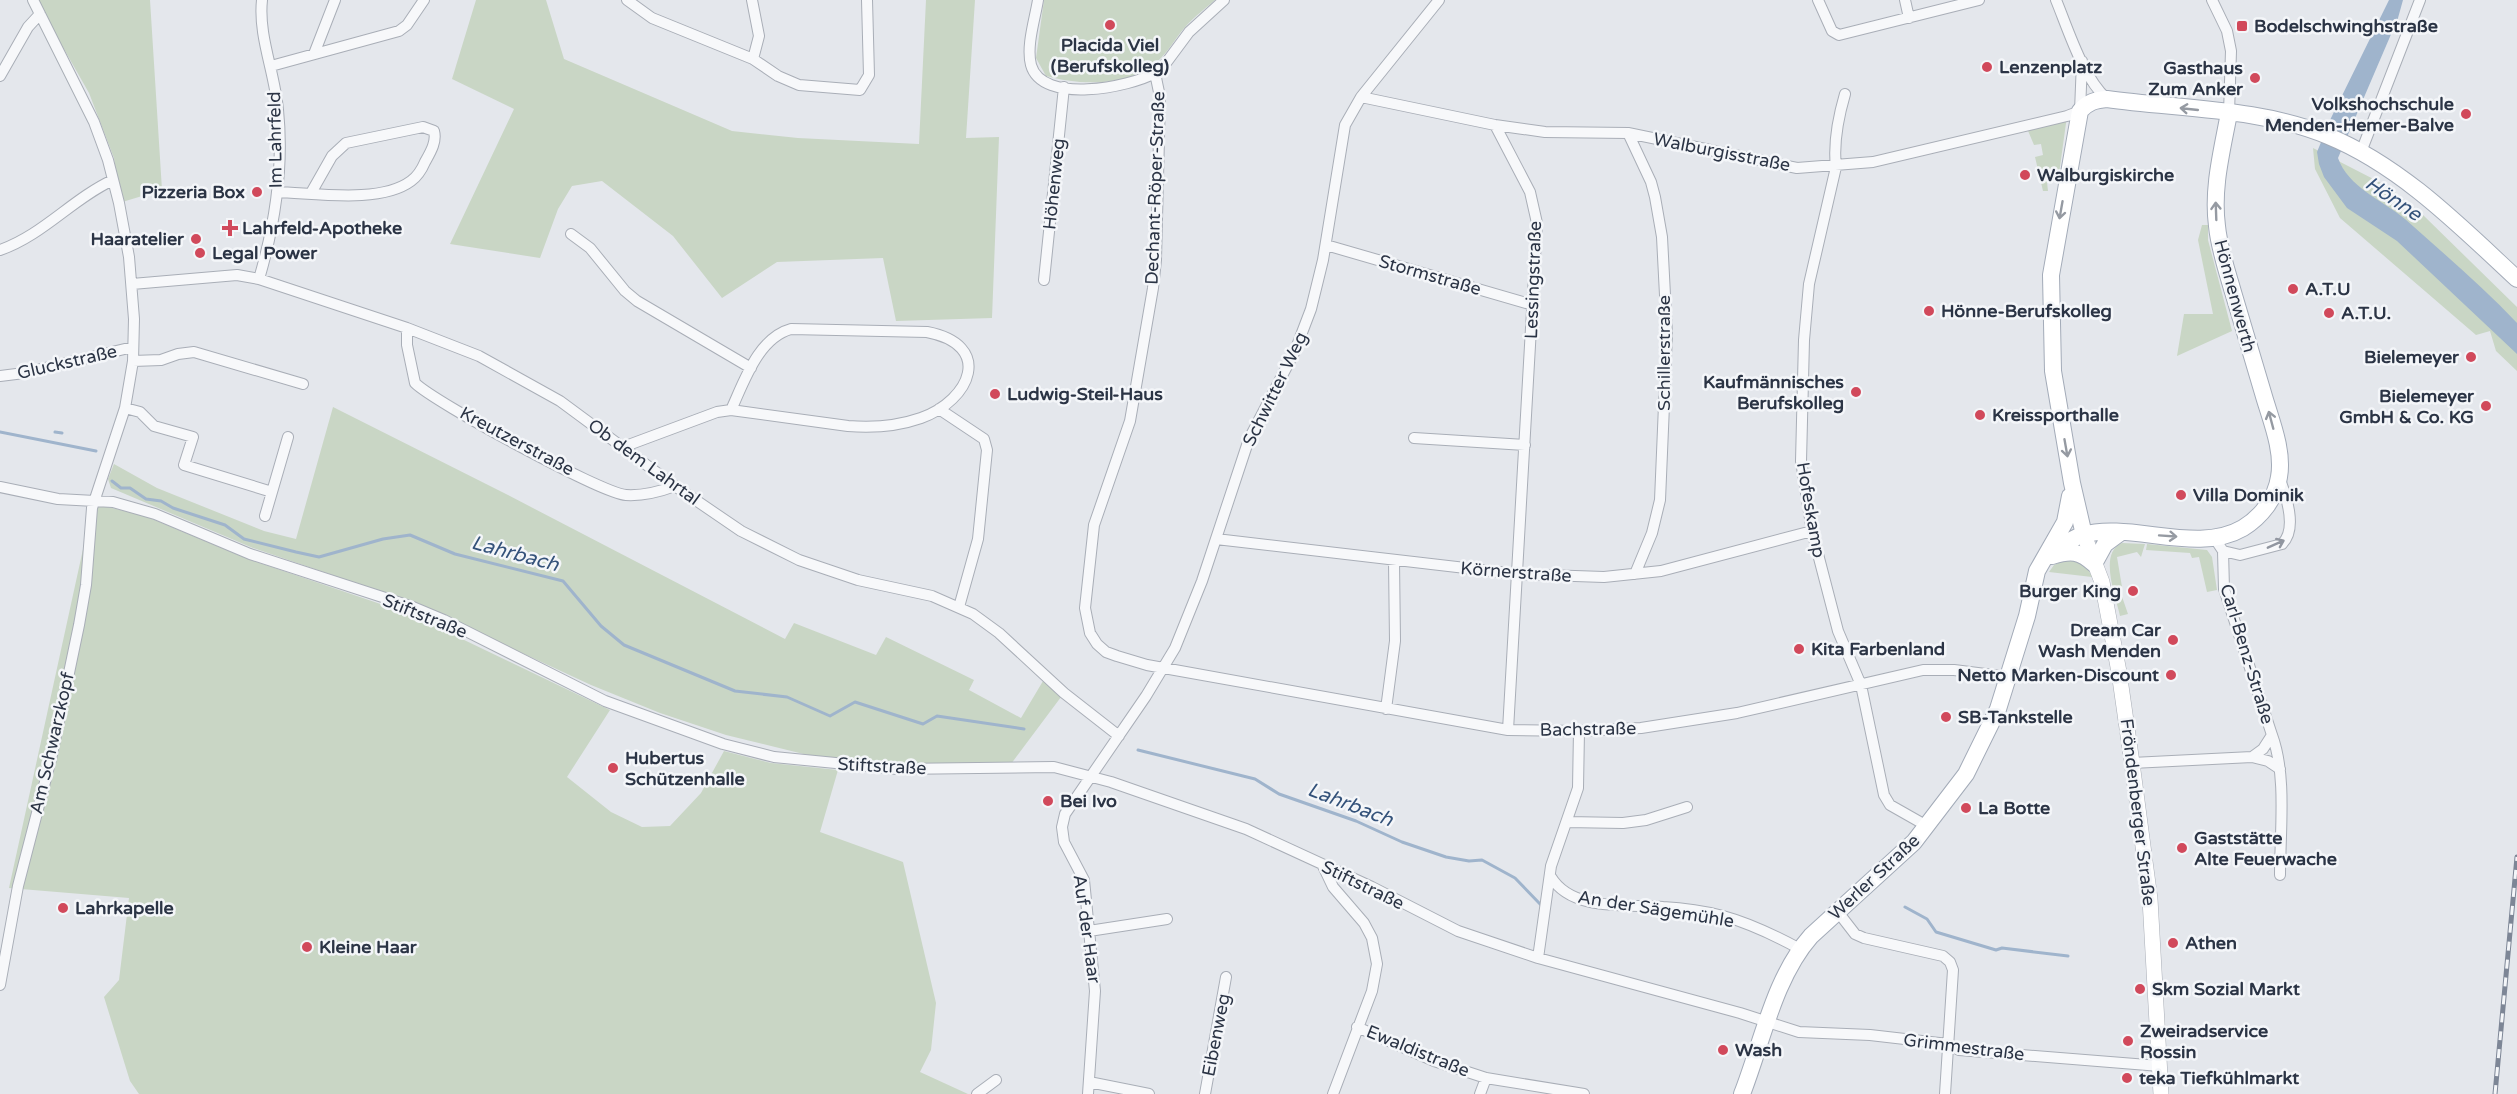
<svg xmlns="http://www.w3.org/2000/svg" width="2517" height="1094" viewBox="0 0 2517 1094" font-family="'Varela Round',sans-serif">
  <rect width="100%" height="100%" fill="#e4e7ec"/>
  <!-- green -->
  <path fill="#c9d6c5" d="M36,0h114l12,190 -43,13 -5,-45 -25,-65z
    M476,0h70l18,59 168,72 66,7 121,6 7,-144h49l-9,138 33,-1 -7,181 -96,3 -13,-63 -106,4 -55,36 -49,-62 -71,-55 -30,5 -14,23 -18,49 -90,-14 64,-135 -62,-30z
    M1044,0h171c-9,8 -20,16 -28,25 -10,10 -16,23 -26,33 -28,29 -79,28 -115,18l-10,-18z
    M2067,116l-9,65 -11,1 1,9h-5l-8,-34 8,-2 -2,-11 -7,1 -8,-19z
    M2313,148l74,38 36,29 94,92v64l-21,-20 -6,-20 -14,4 -136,-117 -25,-49z
    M2202,225h6v15l24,91 -55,25 7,-42h29l-15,-74z
    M333,407l171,86 281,146 9,-16 82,32 10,-18 88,43 -5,10 52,28 25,-42 18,17 -56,75 -164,-4 -118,-29 -66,-22 -69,-28 -177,-82 -161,-55 -142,-60 -3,-9 6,-15 43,24 107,43 32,8z
    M104,506l41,10 103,43 162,55 200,96 -43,67 44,35 31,15 28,-1 31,-33 23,-42 47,12 67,7 -18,62 83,30 33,141 -5,47 -11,22 48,22h-829l-9,-13 -26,-84 15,-17 10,-82 -120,-10 83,-380z
    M2122,543l23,1 -4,13 -4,-5 -20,5 5,30 -3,1 9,26 -8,2c-4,-20 -22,-63 2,-73z
    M2147,544l60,6 5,7 5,33 -10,2 -8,-35 -7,1 -2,-5 -44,-3z
    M2070,558l17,9 5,10 -43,-5 5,-7z"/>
  <!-- water -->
  <path fill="#9fb4cc" d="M2389,0h14l-5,18 -60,140c10,29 44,42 67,61 38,34 77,67 112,104v31l-120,-113 -50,-33 -23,-31 -5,-13 -2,-12 14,-34z"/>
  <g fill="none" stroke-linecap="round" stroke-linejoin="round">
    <!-- stream -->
    <path stroke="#9fb4cc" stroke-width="3" d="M0,432l96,19
      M55,432l7,1
      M112,481l9,7h9l16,11 15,2 12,7 52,17 19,14 52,13 23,5 64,-18 27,-4 45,19 108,27 38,45 23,19 111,46 52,6 43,19 25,-14 68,22 14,-8 87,13
      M1138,750l117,29 24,15 77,27 46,21 44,15 23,4 13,-1 33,18 26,27
      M1905,907l22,12 9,13 60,18 6,-2 66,8"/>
    <!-- street casing -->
    <g stroke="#a9aeb7" stroke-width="12">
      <path id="street" d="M627,0l25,18 101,41 25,17 21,9 61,5 9,-15 -2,-75
        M752,0l7,36 -6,23
        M1038,0c-3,19 -12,46 -7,65 11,40 99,22 124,8
        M1224,0l-35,32 -23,31 -11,10 5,24 -4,163 -3,28 -23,133 -36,104 -9,83 5,25 7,11 9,8 11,4 30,9 361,65 71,1 62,-3 96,-15 186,-43h31l55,7
        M1818,0l14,31 7,4 140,-35
        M1905,0l4,18
        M2056,0c12,29 27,78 51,99
        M2212,0l15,31 4,20 -2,62
        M314,54l21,-54
        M271,66l128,-35 8,-6 17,-25
        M0,76l28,-49 12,-13
        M1845,94c-7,24 -12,48 -9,73l-27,117 -5,56 -3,121 11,70 26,100 23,54 23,110 6,10 37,21
        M1361,97l134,28 50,7 83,1 169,35 76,-6 194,-46 13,-5 2,-50
        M1495,125l35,67 7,31 -29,507
        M1628,133l23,49 4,15 7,40 5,97 -7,166 -8,33 -17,41
        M2361,152l59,-152
        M277,192c38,1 103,12 134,-11 7,-5 11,-12 14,-19 5,-9 12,-20 9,-31l-11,-4 -77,16 -14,13 -21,37
        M571,234l19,14 35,43 12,10 114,67
        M1326,245l207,60
        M0,250c43,-15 72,-51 113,-70
        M259,279c16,-55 25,-112 19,-169 -3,-37 -20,-74 -16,-110
        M1044,280l20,-193
        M132,284l105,-9 22,4 148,49 72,28 81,45 115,85 66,45 58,29 59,20 74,16 41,18 26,19 65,60 55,43
        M407,328v17l8,38c19,19 186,110 211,112 17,1 33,-3 49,-9
        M133,361l28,-1 17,-6 16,-2 109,32
        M0,376l24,-3 109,-26
        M125,408l15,4 14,14 39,11 -9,28 88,27
        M939,409l45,30 3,11 -9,89 -19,68
        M1414,438l111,7
        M623,447l94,-35 14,-2 117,16c24,2 50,0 73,-8 50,-18 73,-73 6,-86l-136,-3c-33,9 -47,53 -60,81
        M0,487l58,12 55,3 42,12 95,40 163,53 31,13 161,81 118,43 51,13 123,12 157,-2 57,15 135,47 126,58 86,44 80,27 202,55 59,19 71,3 78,9 11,6 201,16
        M265,516l23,-79
        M1216,539l301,35 87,3 57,-6 151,-40
        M2215,539l8,12 1,38 48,146 -9,14 -11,8
        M2223,551l17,4 42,-11c16,-15 4,-49 -3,-67
        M1386,709l9,-68 -1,-80
        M2272,735c15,41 8,96 8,140
        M2132,763l120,-6 16,4 12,8
        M1567,822l56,1 23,-3 41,-13
        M1323,866l10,21 31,36 8,15 5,26 -5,27 -39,103
        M1551,877c21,35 77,27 112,30 19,1 41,4 60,9 26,7 53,20 77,33
        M1838,912l17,22 9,4 79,18 7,6 3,8 -8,124
        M1089,931l78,-12
        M1538,958l13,-92 27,-78 1,-57
        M0,985l18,-99 33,-127 28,-134 7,-40 6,-77 33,-100 8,-47 1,-42 -5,-62 -10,-54 -11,-43 -14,-38 -61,-122
        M1357,1027l77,34 52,17 98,16
        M1089,1082l60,12
        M977,1094l19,-14
        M1088,1094l7,-103 -11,-111 -20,-38 -2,-15 3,-13 81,-118 29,-48 27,-67 47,-142 46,-88 16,-42 12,-49 22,-135 16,-28 78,-97
        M1205,1094l21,-117
        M1480,1094l6,-16"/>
    </g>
    <!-- secondary casing -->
    <g stroke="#a9aeb7" stroke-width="16">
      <path id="secondary" d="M2084,535l18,47 17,90 13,91 18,136 11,195"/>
    </g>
    <!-- primary casing -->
    <g stroke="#a3abb8" stroke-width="18">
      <path id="primary" d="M2084,535l-12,-52 -19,-112 -2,-96 29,-164c8,-9 15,-11 27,-12 71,10 155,9 221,37 73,30 132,90 189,143
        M2051,553c10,-6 19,-14 31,-18 49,-14 115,20 161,-7 18,-11 33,-30 36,-51 5,-27 -9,-59 -16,-84 -10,-34 -20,-67 -30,-101 -6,-21 -14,-44 -16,-66 -5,-38 5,-75 12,-113
        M2052,556c19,-6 28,-5 42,8l11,-20 15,-11
        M1742,1094c20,-51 32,-116 69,-158l103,-94 52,-68 32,-65 29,-93 10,-45 28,-49 5,-26"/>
    </g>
    <!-- street -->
    <use href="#street" stroke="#f7f8fa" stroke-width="10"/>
    <!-- secondary -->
    <use href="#secondary" stroke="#fff" stroke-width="15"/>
    <!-- primary -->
    <use href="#primary" stroke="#fff" stroke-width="16"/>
    <!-- rail casing -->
    <g stroke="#7d8696" stroke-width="5">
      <path id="rail" d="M2495,1094l22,-237"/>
    </g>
    <!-- rail -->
    <use href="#rail" stroke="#f4f6f9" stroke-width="3" stroke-dasharray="9" stroke-linecap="butt"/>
  </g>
  <!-- one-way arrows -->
  <defs><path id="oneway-shaft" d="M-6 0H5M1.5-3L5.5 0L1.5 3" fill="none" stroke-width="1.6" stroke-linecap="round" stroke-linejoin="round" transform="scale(1.5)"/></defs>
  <g stroke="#959aa2">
    <use href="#oneway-shaft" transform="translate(2189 109) rotate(-174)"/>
    <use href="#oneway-shaft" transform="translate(2061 210) rotate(100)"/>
    <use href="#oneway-shaft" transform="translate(2216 211) rotate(-92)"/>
    <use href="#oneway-shaft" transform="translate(2271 420) rotate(-105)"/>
    <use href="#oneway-shaft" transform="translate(2066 448) rotate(80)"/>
    <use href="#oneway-shaft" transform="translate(2168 536) rotate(4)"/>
  </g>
  <use stroke="#9196a0" href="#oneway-shaft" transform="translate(2276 544) rotate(-24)"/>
  <!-- markers -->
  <g fill="#d1495b" stroke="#f4f6f9" stroke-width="2">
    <circle cx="1110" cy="25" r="6"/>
    <rect x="2236" y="20" width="12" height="12" rx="3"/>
    <circle cx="1987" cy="67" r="6"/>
    <circle cx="2255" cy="78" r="6"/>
    <circle cx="2466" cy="114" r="6"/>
    <circle cx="2025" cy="175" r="6"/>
    <circle cx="257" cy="192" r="6"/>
    <path d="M227 219h6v6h6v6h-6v6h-6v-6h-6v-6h6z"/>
    <circle cx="196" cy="239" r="6"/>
    <circle cx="200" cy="253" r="6"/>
    <circle cx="2293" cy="289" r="6"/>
    <circle cx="1929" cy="311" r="6"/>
    <circle cx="2329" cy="313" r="6"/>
    <circle cx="2471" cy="357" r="6"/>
    <circle cx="1856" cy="392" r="6"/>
    <circle cx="995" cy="394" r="6"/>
    <circle cx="2486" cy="406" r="6"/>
    <circle cx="1980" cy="415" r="6"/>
    <circle cx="2181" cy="495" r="6"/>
    <circle cx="2133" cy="591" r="6"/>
    <circle cx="2173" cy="640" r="6"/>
    <circle cx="1799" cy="649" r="6"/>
    <circle cx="2171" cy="675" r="6"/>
    <circle cx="1946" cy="717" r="6"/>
    <circle cx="613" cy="768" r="6"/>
    <circle cx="1048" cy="801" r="6"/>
    <circle cx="1966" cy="808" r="6"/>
    <circle cx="2182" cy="848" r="6"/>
    <circle cx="63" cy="908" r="6"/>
    <circle cx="2173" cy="943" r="6"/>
    <circle cx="307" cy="947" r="6"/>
    <circle cx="2140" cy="989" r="6"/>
    <circle cx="2128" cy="1041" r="6"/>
    <circle cx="1723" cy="1050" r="6"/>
    <circle cx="2127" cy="1078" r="6"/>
  </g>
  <g text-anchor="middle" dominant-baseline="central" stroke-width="5" stroke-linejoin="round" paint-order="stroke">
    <!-- poi labels -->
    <g font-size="18" font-weight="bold" fill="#2b3445" stroke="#f4f6f9" text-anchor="start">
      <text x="2254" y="26">Bodelschwinghstraße</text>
      <text x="1110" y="45" text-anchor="middle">Placida Viel<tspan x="1110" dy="21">(Berufskolleg)</tspan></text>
      <text x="1999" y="67">Lenzenplatz</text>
      <text x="2243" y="68" text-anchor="end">Gasthaus<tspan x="2243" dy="21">Zum Anker</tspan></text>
      <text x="2454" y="104" text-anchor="end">Volkshochschule<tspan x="2454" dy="21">Menden-Hemer-Balve</tspan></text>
      <text x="2037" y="175">Walburgiskirche</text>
      <text x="245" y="192" text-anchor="end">Pizzeria Box</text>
      <text x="242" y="228">Lahrfeld-Apotheke</text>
      <text x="184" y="239" text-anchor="end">Haaratelier</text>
      <text x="212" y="253">Legal Power</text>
      <text x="2305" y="289">A.T.U</text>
      <text x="1941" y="311">Hönne-Berufskolleg</text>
      <text x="2341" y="313">A.T.U.</text>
      <text x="2459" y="357" text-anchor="end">Bielemeyer</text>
      <text x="1844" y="382" text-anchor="end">Kaufmännisches<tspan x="1844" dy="21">Berufskolleg</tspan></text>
      <text x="1007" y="394">Ludwig-Steil-Haus</text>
      <text x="2474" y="396" text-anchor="end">Bielemeyer<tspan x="2474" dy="21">GmbH &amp; Co. KG</tspan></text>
      <text x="1992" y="415">Kreissporthalle</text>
      <text x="2193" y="495">Villa Dominik</text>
      <text x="2121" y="591" text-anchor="end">Burger King</text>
      <text x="2161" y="630" text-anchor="end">Dream Car<tspan x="2161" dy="21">Wash Menden</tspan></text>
      <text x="1811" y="649">Kita Farbenland</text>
      <text x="2159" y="675" text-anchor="end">Netto Marken-Discount</text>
      <text x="1958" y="717">SB-Tankstelle</text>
      <text x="625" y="758">Hubertus<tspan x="625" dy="21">Schützenhalle</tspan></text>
      <text x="1060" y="801">Bei Ivo</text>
      <text x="1978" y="808">La Botte</text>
      <text x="2194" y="838">Gaststätte<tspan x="2194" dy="21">Alte Feuerwache</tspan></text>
      <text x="75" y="908">Lahrkapelle</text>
      <text x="2185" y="943">Athen</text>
      <text x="319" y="947">Kleine Haar</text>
      <text x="2152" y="989">Skm Sozial Markt</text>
      <text x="2140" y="1031">Zweiradservice<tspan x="2140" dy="21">Rossin</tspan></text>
      <text x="1735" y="1050">Wash</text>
      <text x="2139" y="1078">teka Tiefkühlmarkt</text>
    </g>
    <!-- street labels -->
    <g font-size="18" fill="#2b3445" stroke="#f4f6f9">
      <text transform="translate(275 140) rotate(-91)">Im Lahrfeld</text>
      <text transform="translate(1722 152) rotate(11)">Walburgisstraße</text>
      <text transform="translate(1054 184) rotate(-84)">Höhenweg</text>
      <text transform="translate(1155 188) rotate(-88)">Dechant-Röper-Straße</text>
      <text transform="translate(1430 275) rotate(16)">Stormstraße</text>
      <text transform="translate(1533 280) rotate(-88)">Lessingstraße</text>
      <text transform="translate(2235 296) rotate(75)">Hönnenwerth</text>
      <text transform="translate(1664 353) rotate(-90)">Schillerstraße</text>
      <text transform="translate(67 362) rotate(-13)">Gluckstraße</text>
      <text transform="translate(1275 389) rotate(-64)">Schwitter Weg</text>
      <text transform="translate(517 441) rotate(28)">Kreutzerstraße</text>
      <text transform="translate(644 462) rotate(36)">Ob dem Lahrtal</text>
      <text transform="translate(1811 510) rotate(80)">Hofeskamp</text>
      <text transform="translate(1516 572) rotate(4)">Körnerstraße</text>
      <text transform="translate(425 616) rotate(22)">Stiftstraße</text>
      <text transform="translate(2247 654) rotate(73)">Carl-Benz-Straße</text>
      <text transform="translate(1588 729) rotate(-1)">Bachstraße</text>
      <text transform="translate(52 743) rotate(-77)">Am Schwarzkopf</text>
      <text transform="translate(882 766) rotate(3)">Stiftstraße</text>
      <text transform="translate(2138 812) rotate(83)">Fröndenberger Straße</text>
      <text transform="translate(1874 877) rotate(-43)">Werler Straße</text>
      <text transform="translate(1363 885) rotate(26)">Stiftstraße</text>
      <text transform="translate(1656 909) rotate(9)">An der Sägemühle</text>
      <text transform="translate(1087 929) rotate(82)">Auf der Haar</text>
      <text transform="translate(1216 1035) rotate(-79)">Eibenweg</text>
      <text transform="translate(1964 1047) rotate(7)">Grimmestraße</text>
      <text transform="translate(1418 1051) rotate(22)">Ewaldistraße</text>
    </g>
    <!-- water labels -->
    <g font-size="20" font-style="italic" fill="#34527a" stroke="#f4f6f9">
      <text transform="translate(2393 199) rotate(34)">Hönne</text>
      <text transform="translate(515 554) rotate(15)">Lahrbach</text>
      <text transform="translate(1350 805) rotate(21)">Lahrbach</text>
    </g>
  </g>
</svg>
